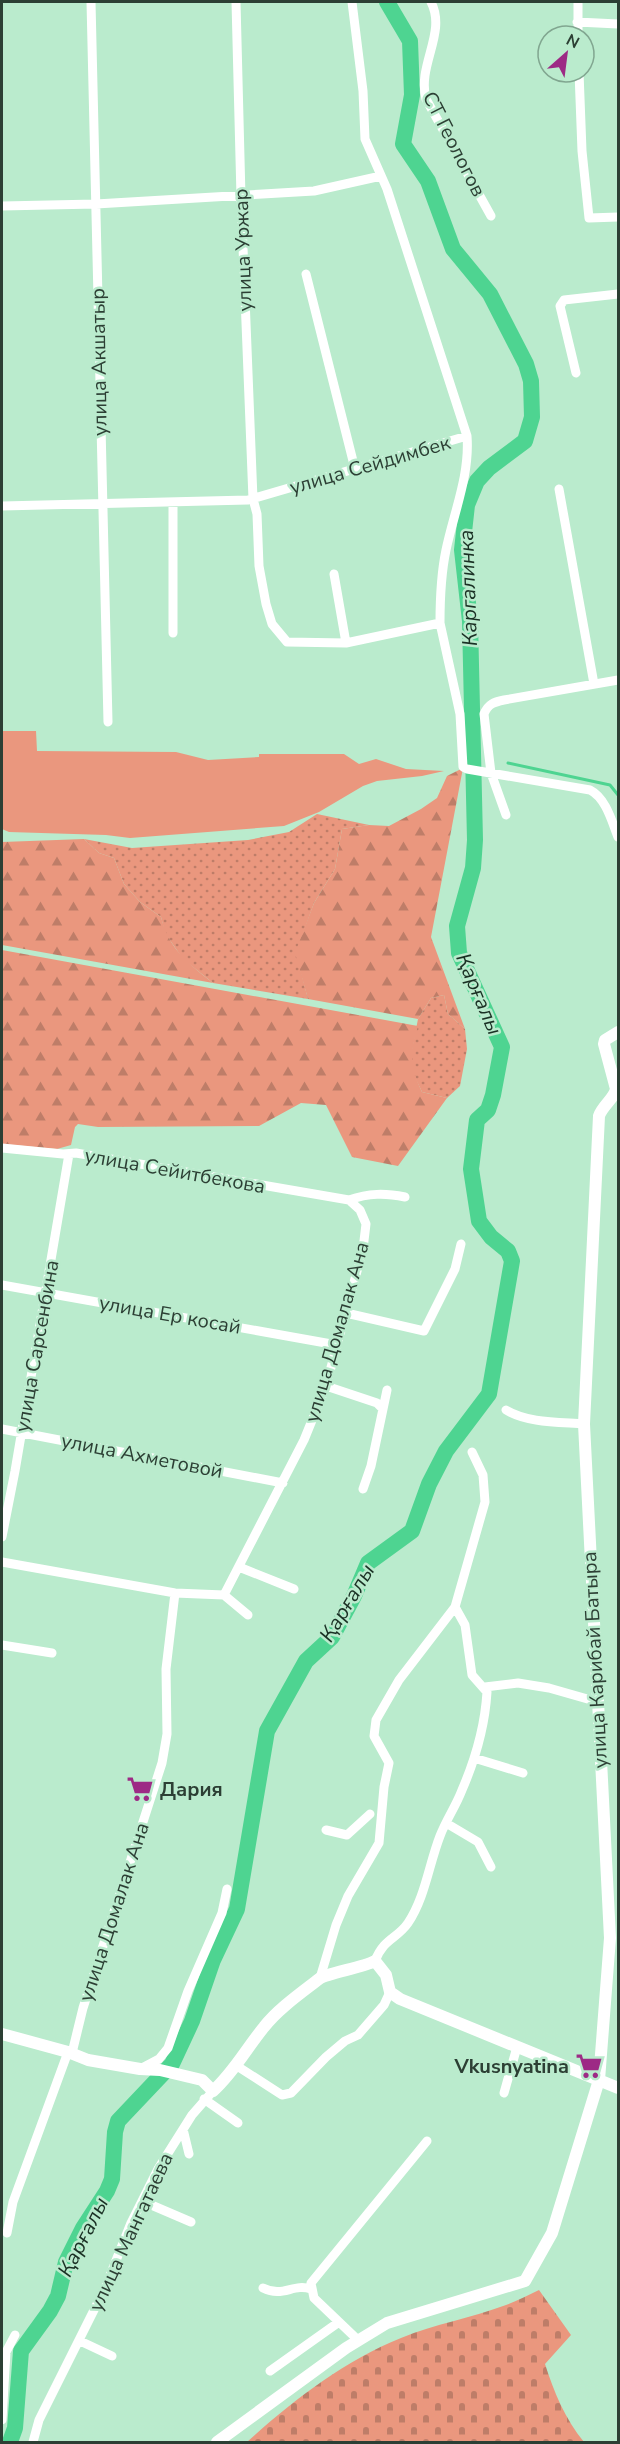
<svg xmlns="http://www.w3.org/2000/svg" width="620" height="2444" viewBox="0 0 620 2444" font-family="'Nunito Sans',sans-serif">
  <defs>
    <pattern id="grass-dots" width="8" height="8" patternUnits="userSpaceOnUse" patternTransform="scale(1.5)"><rect width="8" height="8" fill="#ea977e"/><path d="M2 2h.1M6 6h.1" fill="none" stroke="#be7d68" stroke-width="1.8" stroke-linecap="round"/></pattern>
    <pattern id="forest-firs" width="22" height="20" patternUnits="userSpaceOnUse" patternTransform="scale(1.5)"><rect width="22" height="20" fill="#ea977e"/><path d="M5 1l3.5 6h-7zM16 11l3.5 6h-7z" fill="#be7d68"/></pattern>
    <pattern id="cemetery-stones" width="16" height="16" patternUnits="userSpaceOnUse" patternTransform="scale(1.5)"><rect width="16" height="16" fill="#ea977e"/><path d="M2 7V4a2 2 0 0 1 4 0v3zM10 15v-3a2 2 0 0 1 4 0v3z" fill="#be7d68"/></pattern>
  </defs>
  <rect width="100%" height="100%" fill="#baebcd"/>
  <!-- grass -->
  <path fill="url(#grass-dots)" d="M317,814l52,11 -27,4 -7,40 -21,34 -18,50 12,46 -95,-16 -30,-24 -18,-26 -4,-16 -21,-15 -16,-18 -10,-26 -15,-5 -15,-14 48,9 116,-8 41,-8z
    M444,995l4,19 17,15 2,20 -7,37 -13,12 -25,-6 -10,-21 -1,-17 7,-35 13,-21z"/>
  <!-- forest -->
  <path fill="url(#forest-firs)" d="M463,768l-32,169 34,92 -17,-15 -4,-19 -13,3 -13,21 -110,-20 -13,-46 19,-50 21,-34 7,-40 27,-4 20,1 32,-17 16,-11 10,-22z
    M84,839l15,14 15,5 10,26 16,18 21,15c8,32 27,46 52,66l-211,-38v-103z
    M2,950l416,76c-8,29 -9,38 4,66l25,6 -49,68 -46,-9 -26,-52 -25,-2 -42,23 -161,1 -20,-3 -3,3 -4,18 -14,4 -55,-5z"/>
  <!-- cemetery -->
  <path fill="url(#cemetery-stones)" d="M539,2290l32,45 -26,29c9,28 20,55 39,78h-337c45,-41 97,-81 154,-104 34,-14 70,-20 105,-33 11,-4 22,-10 33,-15z"/>
  <!-- park -->
  <path fill="#ea977e" d="M2,731h34l1,20 139,1 32,8 51,-3v-3h85l15,10 17,-5 30,10 38,2 -22,5 -45,5 -14,5 -44,26 -35,14 -154,12 -24,-3 -97,-3 -7,-3z"/>
  <g fill="none" stroke-linecap="round" stroke-linejoin="round">
    <!-- stream -->
    <path stroke="#4ed491" stroke-width="3" d="M508,763l102,22 8,10"/>
    <!-- river -->
    <path stroke="#4ed491" stroke-width="16" d="M10,2442l5,-14 6,-77 29,-40 8,-15 8,-34 17,-34 24,-37 5,-12 3,-47 3,-11 54,-57 20,-43 21,-61 24,-51 30,-178 39,-70 26,-24 22,-41 14,-33 44,-32 17,-47 17,-33 43,-57 23,-133 -4,-10 -17,-14 -12,-16 -8,-52 6,-49 11,-10 5,-15 9,-48 -43,-94 -2,-27 16,-58 2,-28 -5,-219 -8,-71 5,-45 10,-24 12,-13 36,-27 7,-24 -1,-36 -5,-17 -36,-70 -37,-45 -25,-68 -25,-37 9,-49 -2,-54 -23,-39"/>
    <!-- minor -->
    <path stroke="#fff" stroke-width="9" d="M91,2l17,720
      M236,2l5,195 12,302 4,15 2,52 7,38 6,20 15,18 59,1 94,-20c0,-24 1,-49 6,-73 8,-38 24,-75 21,-114l-80,-247 -22,-50 -2,-48 -11,-89
      M431,2c16,31 -14,63 -5,97l65,117
      M578,2v34
      M577,22l41,2
      M579,72l3,79 7,67 29,-1
      M2,206l94,-2 218,-13 67,-15
      M306,274l49,195
      M576,373l-16,-67 4,-6 54,-6
      M559,489l35,195
      M2,506l246,-6 219,-64
      M334,574l12,69
      M440,623l20,91 3,53 4,2 123,21c16,8 22,32 28,47
      M173,633v-131
      M506,815l-15,-42 -7,-59c4,-10 10,-12 20,-14l114,-20
      M2,1148l61,6 13,-1 273,47c20,-7 36,-7 56,-3
      M2,1285l335,60
      M346,1313l78,18 31,-62 6,-25
      M326,1386l51,17 5,5
      M506,1410c22,13 52,12 78,14
      M2,1429l281,54
      M363,1489l8,-23 16,-76
      M2,1537l13,-66 54,-317
      M2,1562l173,31 49,2 80,-155 22,-54 37,-137 3,-25 -6,-14 -11,-10
      M239,1567l55,22
      M224,1595l24,20
      M2,1645l50,8
      M485,1687l33,-4 31,5 49,14
      M474,1758l49,15
      M446,1823l32,19 13,25
      M326,1830l21,5 23,-21
      M375,1961c9,-23 22,-22 33,-38 17,-25 21,-59 32,-87 6,-16 16,-30 22,-46 13,-30 23,-65 25,-98l-15,-17 -7,-50 -10,-18
      M320,1978l16,-53 12,-29 31,-53 5,-56 5,-24 -15,-27 2,-16 23,-40 56,-73 30,-105 -2,-27 -11,-23
      M72,2053l11,-45 79,-245 5,-29 -1,-65 9,-76
      M237,2066l45,29 9,-2 35,-36 19,-16 13,-6 26,-30 6,-13
      M142,2068l17,-9 9,-11 20,-57 34,-78 5,-24
      M504,2093l13,-46
      M204,2099l34,24
      M183,2129l6,25
      M142,2201l49,21
      M7,2233l6,-31 55,-150
      M263,2288c20,10 30,-5 48,1
      M80,2341l32,15
      M359,2341l-45,-43 -3,-15 116,-142
      M270,2371l69,-49
      M2,2420l4,-68 9,-17
      M33,2442l6,-22 66,-132 26,-65 27,-54 34,-54 21,-24"/>
    <!-- tertiary -->
    <path stroke="#fff" stroke-width="12" d="M2,2034l66,18 20,8 52,9 20,1 42,10 11,11c21,-19 33,-42 51,-64 14,-18 37,-34 55,-48 7,-6 43,-11 56,-18l11,14 4,17 10,7 218,89
      M217,2442l129,-94 41,-25 138,-42 27,-48 47,-153 11,-142 -26,-514 15,-308c4,-11 15,-17 17,-27l-12,-45 1,-4 13,-8"/>
  </g>
  <!-- icons -->
  <defs>
    <g id="supermarket-bare" transform="scale(2.07)"><path d="M-6-5.5h2.5l.6 2H6L4.5 2H-2.5L-4.4-4H-6ZM-1.5 3.2a1.3 1.3 0 1 0 .1 0ZM3 3.2a1.3 1.3 0 1 0 .1 0Z" fill="#9d2a85" stroke="#baebcd" stroke-width="2.5" paint-order="stroke"/></g>
  </defs>
  <g fill-rule="evenodd">
    <use href="#supermarket-bare" x="140" y="1789"/>
    <use href="#supermarket-bare" x="589" y="2066"/>
  </g>
  <g text-anchor="middle" dominant-baseline="central" stroke-width="5" stroke-linejoin="round" paint-order="stroke">
    <!-- street labels -->
    <g font-size="20" fill="#2c3f34" stroke="#baebcd">
      <text transform="translate(454 144) rotate(63)">СТ Геологов</text>
      <text transform="translate(243 250) rotate(-92)">улица Уржар</text>
      <text transform="translate(99 362) rotate(-91)">улица Акшатыр</text>
      <text transform="translate(370 465) rotate(-16)">улица Сейдимбек</text>
      <text transform="translate(175 1171) rotate(10)">улица Сейитбекова</text>
      <text transform="translate(170 1315) rotate(10)">улица Ер косай</text>
      <text transform="translate(337 1332) rotate(-74)">улица Домалак Ана</text>
      <text transform="translate(37 1346) rotate(-80)">улица Сарсенбина</text>
      <text transform="translate(142 1456) rotate(11)">улица Ахметовой</text>
      <text transform="translate(595 1660) rotate(-93)">улица Карибай Батыра</text>
      <text transform="translate(114 1912) rotate(-72)">улица Домалак Ана</text>
      <text transform="translate(131 2232) rotate(-65)">улица Мангатаева</text>
    </g>
    <!-- poi labels -->
    <g font-size="20" font-weight="bold" fill="#2c3f34" stroke="#baebcd" text-anchor="start">
      <text x="160" y="1789">Дария</text>
      <text x="569" y="2066" text-anchor="end">Vkusnyatina</text>
    </g>
    <!-- water labels -->
    <g font-size="21" font-style="italic" fill="#1a3024" stroke="#baebcd">
      <text transform="translate(468 588) rotate(-92)">Каргалинка</text>
      <text transform="translate(479 994) rotate(67)">Қарғалы</text>
      <text transform="translate(347 1603) rotate(-59)">Қарғалы</text>
      <text transform="translate(83 2237) rotate(-63)">Қарғалы</text>
    </g>
  </g>
  <!-- border -->
  <rect width="620" height="2444" fill="none" stroke="#2c3f34" stroke-width="6"/>
  <!-- north arrow -->
  <g transform="translate(566 54) rotate(28)"><circle r="28" fill="#baebcd" stroke="#81a690" stroke-width="1.5"/>
  <path d="M0-4.5L10 22L0 15L-10 22Z" fill="#9d2a85"/>
  <text y="-9" font-size="16" font-weight="bold" text-anchor="middle" fill="#2c3f34">N</text>
  </g>
</svg>
